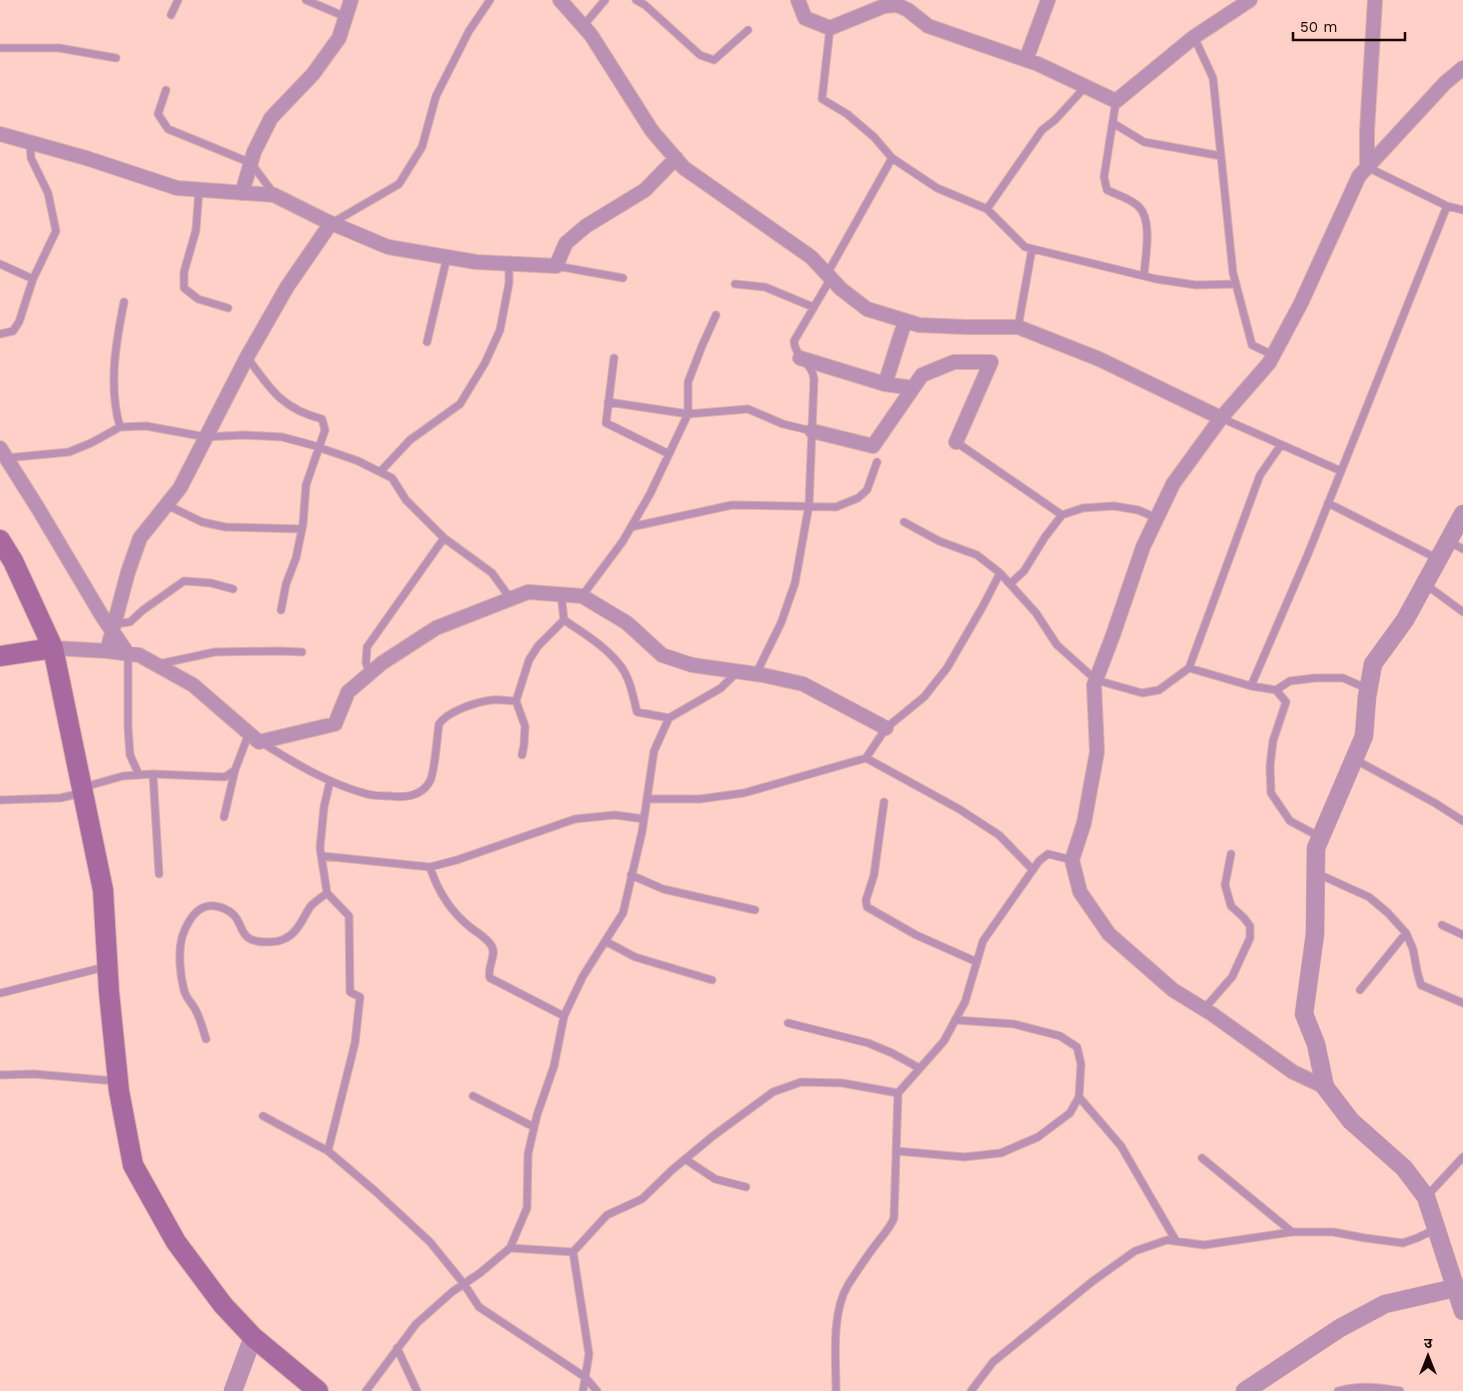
<svg xmlns="http://www.w3.org/2000/svg" width="1463" height="1391" viewBox="0 0 1463 1391" font-family="'Work Sans','Noto Sans Devanagari',sans-serif">
  <rect width="100%" height="100%" fill="#fed0c7"/>
  <g fill="none" stroke-linecap="round" stroke-linejoin="round">
    <!-- service casing -->
    <g stroke="#d9b0a8" stroke-width="9">
      <path id="service" d="M306,0l40,17
        M636,0l9,5 55,50 14,5 34,-30
        M171,15l7,-15
        M583,26l22,-26
        M830,28l-8,71 25,15 27,23 18,21 45,30 50,21 38,38 131,32 40,6 40,-1
        M1194,37l19,41 20,195 19,72 21,10
        M0,48h59l57,10
        M166,90l-8,24 10,15 83,34 23,31
        M1116,101l-12,76 3,13c10,5 25,9 32,17 14,14 6,51 5,69
        M1113,123l31,19 77,14
        M1367,167l80,39 16,4
        M199,190l-3,40 -12,42v16l14,11 30,9
        M987,209l55,-79 13,-10 31,-34
        M332,223l67,-39 23,-37 14,-51 33,-65 21,-31
        M0,264l33,15
        M556,266l67,12
        M827,274l65,-116
        M735,284l30,3 48,20
        M1018,327l14,-78
        M0,334l13,-3 6,-9 14,-43 23,-48 -8,-38 -17,-35 -1,-16
        M427,342l20,-85
        M247,357c23,32 35,52 75,62l3,11 -19,55 -3,39 -7,34 -10,26 -5,26
        M614,358l-8,65 63,31
        M608,402l80,12 60,-5 35,15 29,7
        M1221,418l120,53
        M120,427c-12,-41 -4,-85 4,-125
        M956,442l106,73
        M6,458l63,-6 22,-9 29,-16 26,-1 60,11 38,-2 38,2 30,8 46,16 34,17 14,22 38,38 48,35 18,25
        M380,472l30,-32 50,-36 25,-41 15,-33 9,-47v-19
        M1328,503l110,56
        M167,505l35,17 23,5 77,2
        M904,522l35,19 38,14 23,18 36,40 21,32 39,35 46,13 17,-3 30,-22 62,18 25,4 14,-9 25,-3h28l25,11
        M631,527l101,-22 104,2 22,-9 9,-8 10,-28
        M1448,541l15,8
        M1010,584l14,-13 21,-34 17,-22 21,-7 31,-2 24,4 19,8
        M1425,584l38,28
        M561,594l3,26c19,13 40,25 55,44 11,13 14,32 18,48l32,6
        M582,596l41,-55 27,-47 38,-80v-32l14,-36 14,-31
        M114,624l16,-2 13,-12 41,-29 27,2 22,6
        M128,654v73l2,28 9,20
        M159,664l56,-12 63,-1 24,1
        M1189,668l71,-193 21,-30
        M370,673l-4,-10 1,-16 77,-109
        M756,674l25,-51 14,-40 14,-78 5,-126c-2,-17 -19,-21 -20,-38l37,-63
        M1251,686l57,-132 139,-348
        M1276,690l10,12 -13,39 -3,25 1,27 19,28 30,16
        M261,742c33,21 68,42 106,52 7,2 16,2 23,2 16,2 32,0 40,-15 5,-9 7,-45 9,-57 9,-13 37,-22 53,-24 8,-1 16,1 24,1
        M522,755l2,-10 1,-19 -9,-25 13,-41 9,-14 26,-26
        M866,758l93,51 40,26 34,35
        M1354,759l81,44 28,18
        M153,774l6,100
        M330,781l-6,26 -4,41 7,45 22,23 1,76 10,5 -5,46 -27,108 47,40 55,51 34,42 15,23 106,70 12,14
        M84,787l39,-11 30,-2 72,3 10,-7 14,-37
        M647,799h53l44,-6 122,-35 20,-30 38,-31 23,-29 36,-62 17,-33
        M0,800l60,-2 22,-5
        M884,802l-10,73 -8,25 1,7 49,28 61,27
        M224,817l11,-47
        M322,856l108,11 27,-7 118,-41 40,-4 29,4
        M430,867c8,25 20,44 40,60 7,6 16,10 21,18 7,9 -5,23 -1,33l74,38
        M1316,873l53,24 19,16 18,20 7,16 4,22 4,14 42,18
        M631,875l32,14 92,21
        M1442,925l21,10
        M605,941l30,16 77,23
        M1360,990l46,-57
        M1,993l104,-26
        M1204,1009l28,-32 18,-39v-12l-6,-8 -13,-12 -6,-21 6,-31
        M788,1023l80,20 24,10 27,15
        M206,1039c-3,-9 -5,-18 -9,-26 -3,-8 -11,-14 -13,-23 -4,-15 -6,-37 -2,-53 7,-20 19,-39 43,-28 23,10 8,33 41,33 6,0 13,0 18,-3 13,-5 19,-21 26,-32 4,-5 12,-10 17,-14
        M0,1075l34,-1 81,7
        M473,1096l61,31
        M1079,1097l42,49 55,95
        M263,1116l65,35
        M896,1151l68,6 37,-4 37,-16 32,-24 9,-16 2,-33 -4,-17 -17,-11 -46,-12 -59,-4
        M1202,1158l90,74
        M685,1159l30,20 31,8
        M1426,1197l37,-40
        M510,1248l63,4
        M397,1348l20,43
        M366,1391l50,-67 36,-32 28,-19 30,-25 17,-40 1,-54 9,-39 17,-49 10,-50 19,-40 40,-63 19,-81 12,-81 15,-33 52,-30 17,-17
        M583,1391l6,-37 -16,-102 34,-37 35,-16 30,-29 41,-34 60,-44 28,-10 41,1 56,10
        M836,1391c0,-32 -5,-78 12,-106 9,-14 19,-29 29,-42 7,-9 13,-15 17,-25l4,-125 46,-52 21,-39 18,-61 56,-80 9,-7 24,6
        M971,1391l22,-29 100,-81 42,-30 32,-11 37,5 88,-13h41l32,6 38,5 14,-5 19,-9
        M1338,1391c20,-6 42,-4 62,0"/>
    </g>
    <!-- minor casing -->
    <g stroke="#d9b0a8" stroke-width="16">
      <path id="minor" d="M560,0l31,35 61,96 32,37 127,89 30,32 26,20 52,16 46,2h53l81,32 122,59
        M798,0l7,18 25,10 54,-22 13,-1 11,5 20,16 110,38 78,37 78,-64 56,-37
        M1026,60l22,-60
        M0,134l86,24 91,30 97,7 50,25 64,27 88,15 80,4 10,-23 20,-17 59,-36 31,-32
        M1367,167v-36l8,-131
        M242,193l12,-41 17,-34 42,-44 26,-36 12,-38
        M905,321l-20,63 28,4
        M800,358l85,26
        M812,431l61,15 49,-71 32,-13h37l-35,80
        M0,448l39,62 63,106 26,38
        M53,648l54,3 32,4 54,30 66,57 76,-18 13,-32 34,-29 54,-35 92,-36 54,4 45,27 35,32 30,10 71,10 40,9 83,44
        M107,651l21,-79 12,-34 40,-50 67,-131 40,-70 44,-64
        M1325,1087l-32,-15 -81,-58 -39,-24 -64,-56 -29,-42 -8,-32 12,-37 13,-71 -3,-67 19,-50 30,-88 30,-63 48,-66 48,-55 32,-60 58,-127 86,-93 18,-15"/>
    </g>
    <!-- tertiary casing -->
    <g stroke="#d9b0a8" stroke-width="19">
      <path id="tertiary" d="M1463,514l-58,106 -32,44 -6,33 -3,39 -48,112 -1,86 -11,80 12,30 9,43 26,34 53,47 22,29 37,114
        M233,1391l20,-54
        M1245,1391l95,-63 45,-24 70,-16"/>
    </g>
    <!-- secondary casing -->
    <g stroke="#d9b0a8" stroke-width="22">
      <path id="secondary" d="M0,540l13,21 40,87 50,242 6,102 10,99 14,74 43,77 47,63 30,32 65,54
        M0,656l53,-8"/>
    </g>
    <!-- service -->
    <use href="#service" stroke="#ba90b5" stroke-width="7"/>
    <!-- minor -->
    <use href="#minor" stroke="#ba90b5" stroke-width="14"/>
    <!-- tertiary -->
    <use href="#tertiary" stroke="#ba90b5" stroke-width="18"/>
    <!-- secondary -->
    <use href="#secondary" stroke="#a769a0" stroke-width="20"/>
  </g>
  <!-- north arrow -->
  <g transform="translate(1428 1356)" stroke="#fed0c7" stroke-width="4" paint-order="stroke">
  <path d="M0-4L9 19L0 12L-9 19Z" fill="#170604"/>
  <text y="-8" font-size="14" font-weight="bold" text-anchor="middle" fill="#170604">उ</text>
  </g>
  <!-- scale -->
  <path d="M1293 32v8h112v-8" fill="none" stroke="#170604" stroke-width="2.5"/>
  <text x="1300" y="32" font-size="15" fill="#170604" stroke="#fed0c7" stroke-width="4" paint-order="stroke">50 m</text>
</svg>
